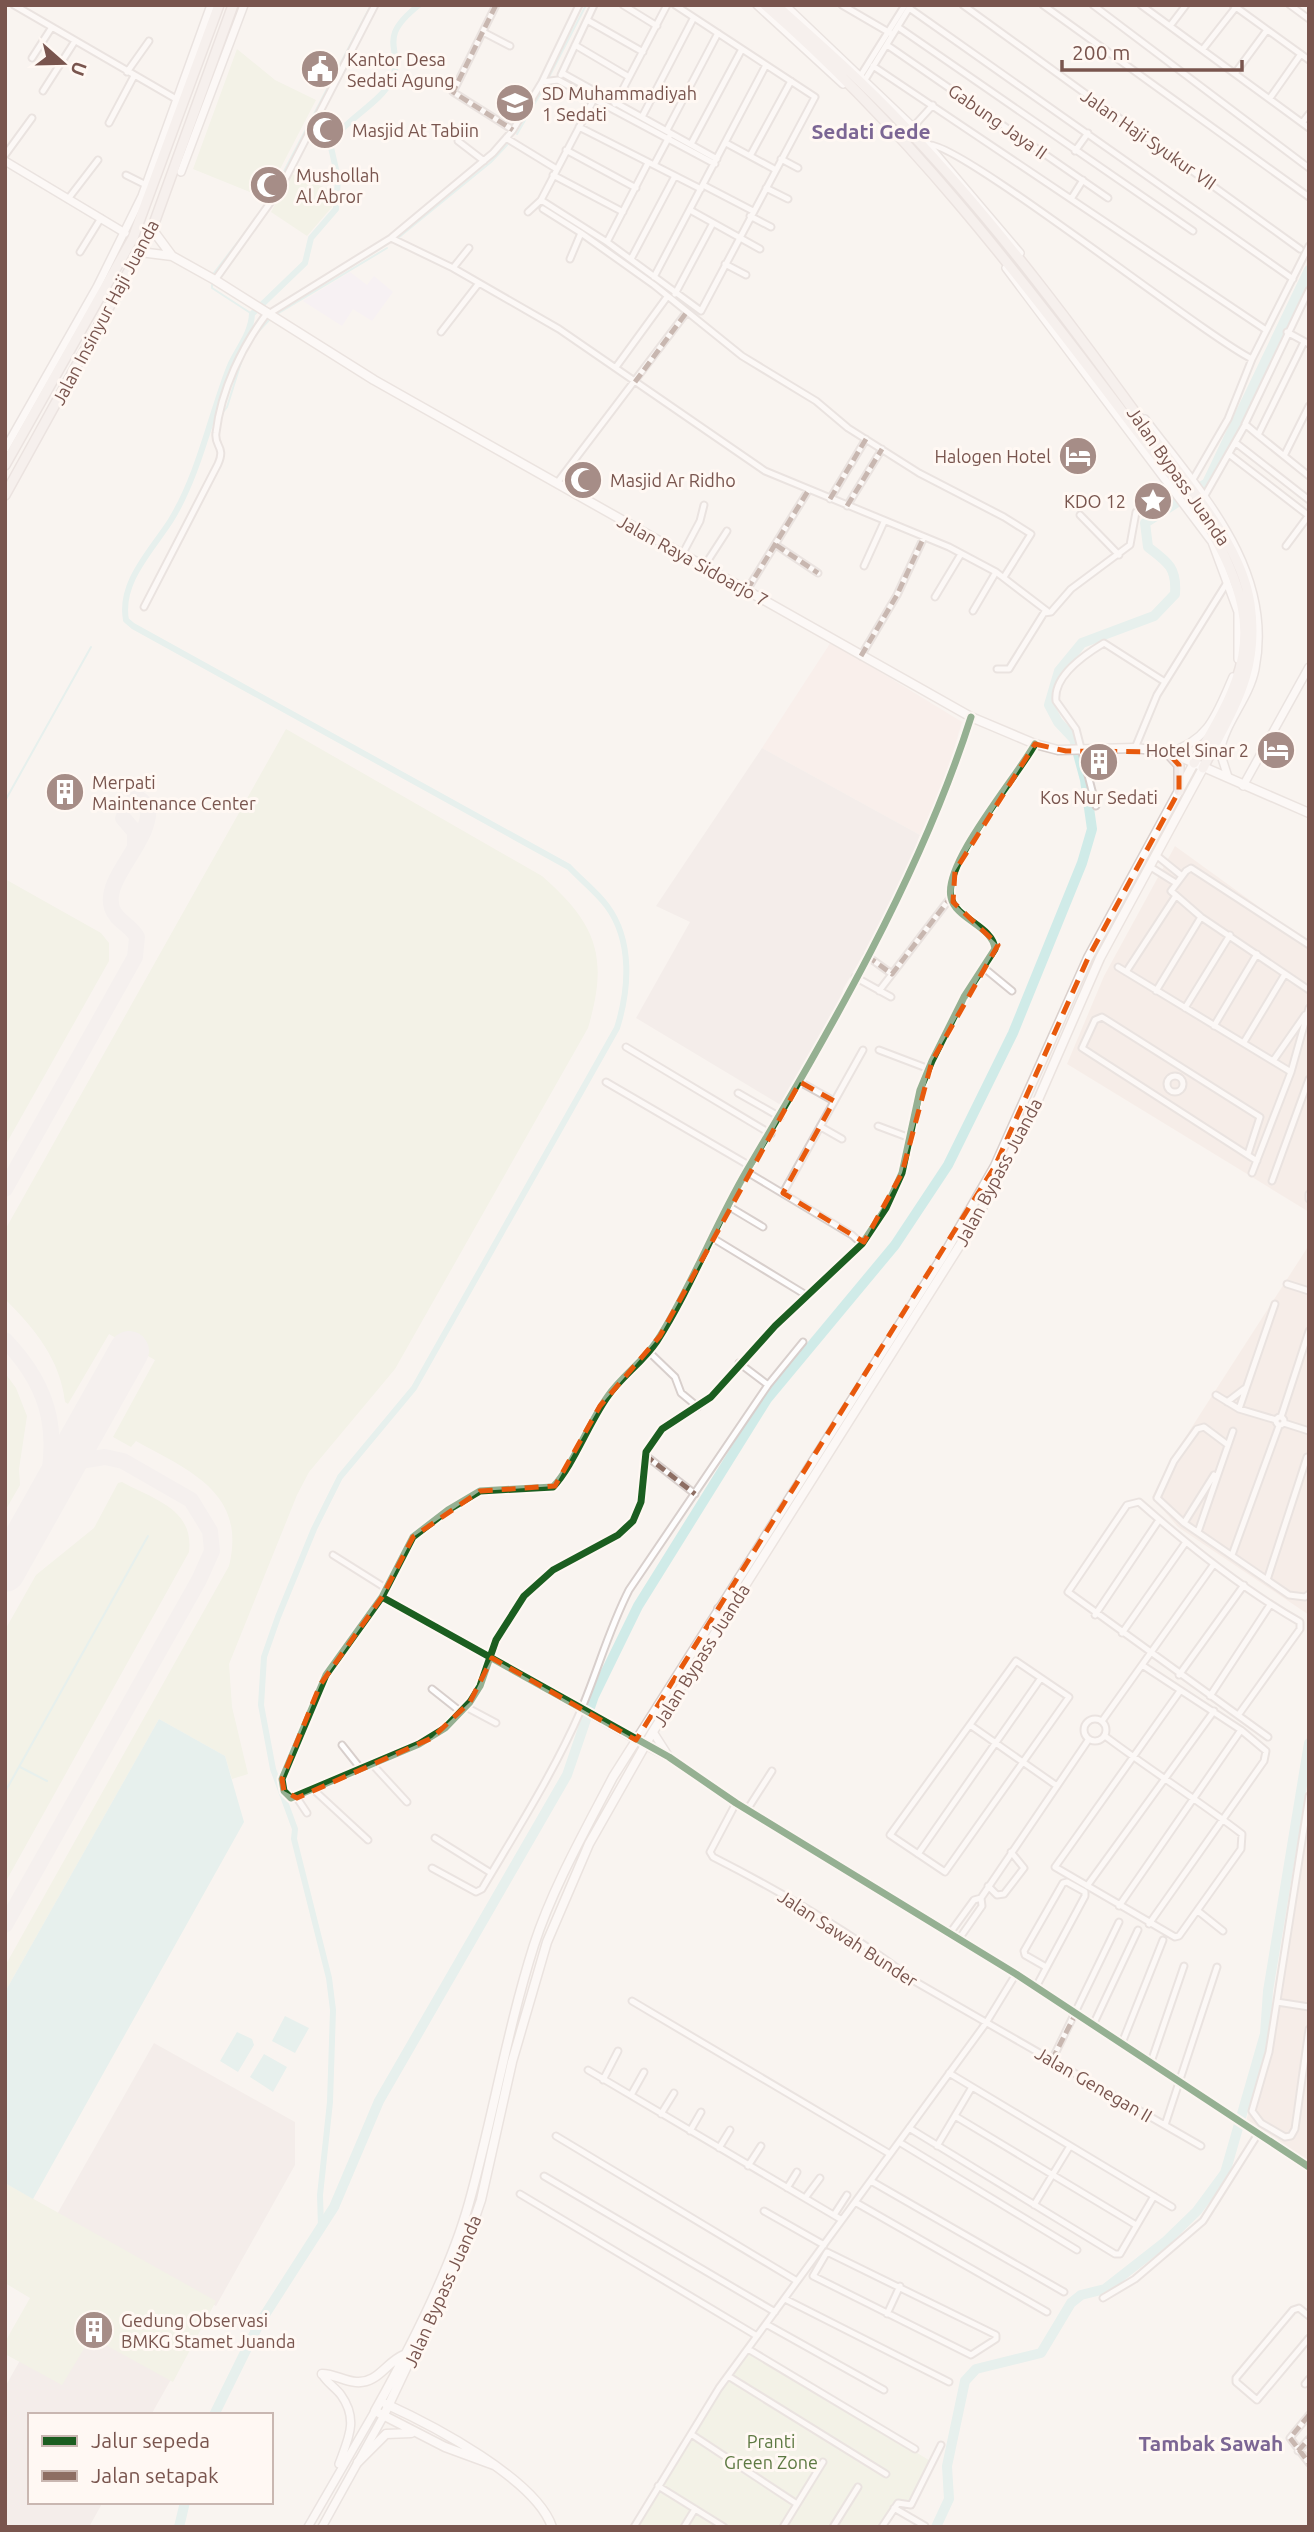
<svg xmlns="http://www.w3.org/2000/svg" width="1314" height="2532" viewBox="0 0 1314 2532" font-family="Ubuntu,sans-serif">
  <rect width="100%" height="100%" fill="#f9f4f0"/>
  <!-- residential -->
  <path fill="#f2e5de" d="M1175,846l134,97v269l-242,-148 37,-88z
    M1309,1245v370l-131,-88 -26,-30 18,-36z
    M1309,1784v378l-63,-41 24,-84z"/>
  <!-- commercial -->
  <path fill="#f8e8e4" d="M831,642l131,80 -20,67 -22,46 -158,-87z"/>
  <!-- industrial -->
  <path fill="#ede5e2" d="M762,748l158,87 -10,28 -42,84 -25,42 -2,16 -57,102 -148,-89 54,-96 -34,-16z
    M154,2043l141,79v43l-79,141 -160,-90z
    M55,2298l123,69 -27,48h-121v87h73l-14,25h-84v-140z"/>
  <!-- education -->
  <path fill="#f4edf6" d="M350,272l17,13 7,-9 19,16 -21,29 -19,-12 -11,17 -39,-25z"/>
  <!-- green -->
  <path fill="#eaefdb" d="M237,49l38,31 41,20 -51,98 -72,-29z
    M292,174l41,17 -1,16 -25,29 -36,-24z
    M286,729l256,147c55,48 67,81 46,152l-193,341 -86,103 -12,23 -68,169 3,43 16,67 -16,5 -7,-23 -66,-37 -154,273v-26l224,-400c18,-73 -39,-95 -93,-125l-5,6 -18,-10 42,-77 -46,-26 -41,70 -3,-2c-5,-43 -30,-73 -60,-103v-69z
    M5,879l96,54 8,10v18l-104,185z
    M5,1373l11,15 11,28 -8,53 1,16 -15,26z
    M122,1482c33,18 72,27 67,70l-184,331v-253l31,-55 58,-47 24,-45z
    M5,2183l211,118 -43,81 -69,-38 7,-17 -19,-11 -12,21 8,5 -26,43 -57,-31v-12l25,-44 -25,-15z
    M748,2350l184,112 -21,43 -12,-3 -17,25h-247l79,-130z"/>
  <!-- water -->
  <path fill="#d0ebe8" d="M159,1719l66,37 19,66 -211,377 -28,-16v-191z
    M285,2016l24,12 -14,25 -23,-12z
    M237,2032l15,7 2,6 -16,27 -18,-11z
    M264,2054l23,13 -14,25 -23,-15z"/>
  <g fill="none" stroke-linecap="round" stroke-linejoin="round">
    <!-- stream -->
    <path stroke="#d0ebe8" stroke-width="2" d="M548,79l38,-74
      M517,134l29,-50
      M269,200l102,-195
      M398,238l93,-76 16,-17
      M214,273l40,-52
      M212,284v4l40,26
      M277,314l110,-66
      M257,333l13,-14
      M214,408l10,3 3,-4 16,-51
      M5,801l86,-154
      M20,1767l27,14
      M5,1792l143,-256"/>
    <!-- canal -->
    <path stroke="#d0ebe8" stroke-width="6" d="M321,2227l-1,-32 10,-93 3,-92 -4,-32 -35,-139 1,-10 -22,-60 -12,-64 3,-48 14,-40 36,-88 26,-52 74,-89 203,-360c12,-38 16,-87 -10,-122 -10,-14 -26,-26 -38,-39l-436,-241 -7,-6c-7,-38 26,-70 45,-100 28,-46 39,-103 58,-152 7,-18 22,-33 23,-54l53,-51 6,-25 25,-29 2,-31 -8,-35c15,-23 51,-41 61,-62 16,-32 -19,-39 28,-76"/>
    <!-- river -->
    <path stroke="#d0ebe8" stroke-width="10" d="M214,2415l45,-91 75,-117 45,-106 188,-326 27,-79 44,-90 129,-207 128,-154 53,-80 65,-132 69,-170 10,-34 -7,-49 -11,-41 -16,-17 -9,-17 10,-34 23,-28 72,-27 21,-22c2,-26 -7,-32 -27,-47l-3,-24 62,-40 102,-213
      M179,2527l6,-25
      M936,2527l13,-28 -2,-33 18,-85 11,-12 65,-16 30,-50 10,-8 24,-6 60,-47 32,-31 28,-38 40,-139 3,-43 41,-248"/>
    <!-- taxiway -->
    <path stroke="#efecec" stroke-width="16" d="M123,818l12,14v15
      M5,1189l130,-232 2,-20c-6,-12 -21,-16 -25,-29 -10,-30 41,-67 36,-102l-13,-11
      M5,1340c49,51 55,98 38,165
      M5,1925l194,-345 13,-29 -2,-20 -19,-31 -68,-39 -18,-4 -25,4 -25,22"/>
    <!-- runway -->
    <path stroke="#efecec" stroke-width="40" d="M5,1572l124,-221"/>
    <!-- minor casing -->
    <g stroke="#d8cfcc" stroke-width="9">
      <path id="minor" d="M14,5l162,94
        M496,5l-43,87 60,38
        M623,5l34,21
        M842,5l48,28
        M963,5l337,244
        M1043,5l266,192
        M1093,5l216,163
        M1141,5l168,123
        M1233,5l76,55
        M1290,5l19,14
        M909,8l384,271
        M587,20l56,32
        M1170,26l16,-21
        M898,27l295,204
        M483,32l27,14
        M575,45l54,32
        M887,45l221,153
        M1203,49l33,-42
        M32,58l20,-31
        M873,66l393,264
        M127,72l22,-31
        M1236,72l31,-42
        M562,73l155,86
        M561,75l33,-70
        M861,75l44,-70
        M542,82l16,-2 157,84
        M863,83l48,-78
        M43,91l32,-50
        M1270,98l31,-44
        M615,104l52,-99
        M642,117l51,-98
        M109,123l25,-47
        M1302,123l7,-9
        M579,127l122,62
        M913,127l20,-22
        M667,130l51,-97
        M506,138l49,30
        M458,141l26,20
        M726,143l50,27
        M691,144l51,-95
        M928,145c27,-7 275,190 324,214
        M566,150l70,38
        M1075,151l13,-18
        M5,155l27,-37
        M750,156l41,-75
        M781,159l17,9
        M654,165l15,-28
        M126,175l20,10
        M553,175l70,37
        M703,185l50,26
        M766,188l22,11
        M68,199l30,-39
        M1071,199l12,-19
        M541,200l66,42 94,69 114,-214 -140,-92
        M543,209l38,24
        M690,210l70,39
        M528,212l13,-12 53,-101
        M750,216l21,11
        M391,238l62,30 106,61 206,142 184,76 47,25 51,39
        M607,242l41,-79
        M80,252l21,-34
        M570,259l11,-26 73,52 88,71 74,45 32,27 71,45 85,44 27,17 -27,43
        M631,259l44,-83
        M725,264l21,11
        M453,268l16,-20
        M654,277l112,-212
        M215,280l65,-91 95,-184
        M675,294l38,-71
        M270,313l121,-75 102,-85 20,-23 29,-48 37,-77
        M441,332l38,-49
        M1287,332l22,12
        M1304,342l-46,93 51,41
        M616,367l51,-70
        M1258,435l-13,-11 64,-134
        M1236,443l73,57
        M1230,455l79,61
        M1284,456l25,-50
        M1192,481l36,-62 24,-60 57,-113
        M557,483l129,-170
        M1204,497l41,-72
        M830,499l36,-60
        M847,506l35,-57
        M1080,515l39,40
        M776,545l42,28
        M1286,546l23,-31
        M683,553l17,-32 4,-16
        M705,565l22,-34
        M864,566l20,-44
        M747,590l61,-99
        M935,597l26,-43
        M144,607l74,-143c8,-18 -4,-17 -2,-31 5,-43 26,-87 52,-121
        M973,611l23,-39
        M861,656l36,-61 27,-58
        M997,669h12l35,-56 7,-1 20,-23 59,-44 6,-33 37,-23
        M971,717c-51,160 -140,311 -225,455 -32,55 -55,116 -89,169 -14,21 -35,35 -49,55 -19,26 -35,70 -55,91l-73,4 -32,19 -35,27 -31,60 -56,78 -44,104 2,12 7,7 128,-54 26,-16 25,-26 10,-16 16,-46 28,-44 29,-26 65,-35 15,-14 8,-19 5,-50 16,-23 49,-32 64,-71 87,-82 24,-36 16,-35 18,-83 12,-29 32,-64 31,-48c-2,-23 -40,-30 -44,-52 -8,-34 66,-120 84,-153
        M1135,748l22,-53 71,-114
        M1096,806l-20,-77 -20,-28c-3,-25 28,-46 48,-58l61,39
        M1156,855l26,21
        M1149,866l27,17
        M1309,945l-118,-77 -5,3 -15,20 30,26 108,73
        M867,956l25,18
        M1118,967l173,105
        M984,968l28,23
        M1126,972l49,-75
        M855,977l36,20
        M879,991l72,-94
        M1156,991l45,-74
        M1185,1008l45,-73
        M1214,1026l43,-72
        M1244,1042l41,-68
        M626,1047l145,87
        M879,1050l50,19
        M1273,1061l32,-46
        M1167 1084a8 8 0 1 1 16 0a8 8 0 1 1-16 0Z
        M606,1082l144,84
        M800,1082l34,19
        M738,1093l42,24
        M878,1126l32,12
        M821,1127l21,12
        M1248,1154l12,-37 -158,-100 -7,3 -13,28 175,113
        M747,1172l105,63 10,9
        M1252,1173l39,-101 18,-64
        M1272,1181l37,-102
        M783,1193l80,-143
        M1309,1194v5
        M728,1206l35,21
        M711,1237l95,58
        M1287,1284l22,7
        M649,1352l26,25 6,16 17,14
        M768,1385l35,-43
        M1216,1395l23,14 37,11
        M1227,1402l17,-13
        M1239,1409l36,-105
        M1276 1421a4 4 0 1 1 8 0a4 4 0 1 1-8 0Z
        M1281,1417l28,-86
        M1284,1423l25,8
        M1228,1445l-24,-18 -7,2 -23,32 -17,37 27,25 105,72 16,2 4,-3
        M645,1455l50,39
        M1184,1523l30,-48
        M1198,1532l35,-101
        M333,1555l54,34
        M1232,1555l47,-129
        M1267,1580l40,-123
        M382,1597l254,143
        M1095,1615l64,-95
        M1122,1633l64,-91
        M1016,1661l53,36 -124,175 -55,-37z
        M1142,1665l99,65 25,21 -2,10 -115,163
        M1179,1675l65,-90
        M432,1689l29,23
        M1210,1696l60,-91
        M466,1707l30,16
        M1239,1714l61,-85v-7c-58,-33 -111,-76 -161,-120l-12,3 -59,87 200,145
        M1084 1730a11 11 0 1 1 22 0a11 11 0 1 1-22 0Z
        M1102,1721l112,-157
        M970,1725l87,61
        M1105,1736c45,34 93,64 137,98l-1,15 -62,87 -4,1 -120,-70 125,-176
        M342,1745l19,24
        M372,1764l35,38
        M315,1791l53,49
        M1309,1796l-40,256 -17,59 9,12 24,14 6,-1 4,-7 14,-100
        M297,1798l10,15
        M736,1803l-26,49 3,5c71,36 140,77 203,125l285,164
        M747,1810l25,-39
        M435,1838l56,35
        M918,1854l123,-176
        M432,1868l44,24 6,-3c35,-59 72,-117 99,-179 17,-40 28,-81 48,-120l139,-205 -29,-22
        M988,1886l9,9 7,-1 20,-26 -13,-16
        M1087,1886l127,-175
        M1119,1906l122,-176
        M1198,1911l25,20
        M950,1933l24,-33 7,-2 108,-159
        M959,1939l23,-33 -1,-8
        M1036,1987l49,-91v-4l-18,-10 -4,1 -39,68 1,4 21,12
        M632,2001l258,153
        M1277,2002l32,5
        M1093,2025l45,-95
        M1122,2043l41,-103
        M1052,2060l67,-138
        M1151,2062l33,-96
        M588,2070l254,150
        M949,2073l223,134
        M603,2080l15,-29
        M631,2095l13,-23
        M661,2114l13,-21
        M955,2116l181,109
        M1165,2125l52,-158
        M909,2128l206,126h5l34,-58
        M690,2131l11,-19
        M556,2136l241,145
        M899,2142l178,108
        M937,2146l35,-59
        M719,2148l11,-18
        M748,2166l13,-20
        M544,2176l231,136
        M871,2181l193,111
        M787,2188l10,-16
        M520,2194l237,142
        M805,2198l15,-20
        M855,2202l192,110
        M1034,2205l36,-59
        M764,2211l60,34
        M834,2215l13,-20
        M827,2252l169,83v4l-25,16 -158,-79z
        M1103,2298l32,-19 68,-58 55,-87
        M785,2299l164,83
        M887,2314l13,-28
        M1309,2316l-10,-8 -6,2 -57,68v4l21,18 52,-62
        M766,2324l118,66
        M748,2349l167,100
        M728,2376l158,98
        M1305,2384l4,-5
        M1309,2415l-19,23 19,25
        M691,2434l106,70
        M1298,2451l11,-12
        M658,2486l66,41
        M894,2508l31,18
        M634,2527l85,-139 267,-365 30,-49
        M684,2527l11,-18
        M783,2527l40,-65
        M833,2527l25,-40
        M882,2527l16,-24 13,2 30,-60"/>
    </g>
    <!-- tertiary casing -->
    <g stroke="#d8cfcc" stroke-width="10">
      <path id="tertiary" d="M757,5l86,79
        M785,5l128,122 107,126
        M5,161l120,72
        M181,172l63,-167
        M1006,268l206,274 26,70v47
        M1145,419c55,73 130,150 110,250 -6,30 -30,53 -35,83l8,25
        M5,449l92,-162 45,-91 69,-191
        M1169,752c40,-11 48,-39 64,-75
        M1243,786l66,-119
        M653,1732l16,25
        M643,1744l26,13 67,46 280,171 293,193
        M322,2374c5,9 13,13 19,21 18,25 7,44 -2,69
        M308,2527l67,-116
        M322,2527l61,-110"/>
    </g>
    <!-- secondary casing -->
    <g stroke="#d9cfcb" stroke-width="11">
      <path id="secondary" d="M152,229l20,27
        M140,252l32,4 43,24 159,100 597,337 64,27 23,6 77,-2 34,4 140,61
        M322,2374c12,0 22,7 34,8 22,2 30,-20 48,-27
        M386,2404c46,21 150,75 166,123
        M383,2417l86,-182 12,-35 31,-138 35,-120 42,-98 63,-111 325,-515 57,-109 66,-151 103,-190
        M358,2462l28,-28 25,-1
        M494,2465l-49,-18 -70,-36c33,-59 76,-143 94,-208 24,-86 38,-173 65,-258 19,-58 51,-114 79,-168l332,-524 50,-87 93,-208 106,-195"/>
    </g>
    <!-- trunk casing -->
    <g stroke="#dacfcc" stroke-width="12">
      <path id="trunk" d="M765,5c141,123 250,264 362,413 43,58 99,115 115,188 13,60 -20,107 -48,157
        M776,5c45,40 90,80 131,124 92,97 173,207 251,315 33,45 84,103 92,160 10,69 -18,105 -47,164
        M5,465l128,-227 86,-233
        M5,495l147,-266 81,-224
        M1167,752l12,13v26
        M719,1609l9,4"/>
    </g>
    <!-- minor -->
    <use href="#minor" stroke="#fefdfd" stroke-width="5"/>
    <!-- tertiary -->
    <use href="#tertiary" stroke="#fefdfd" stroke-width="7"/>
    <!-- secondary -->
    <use href="#secondary" stroke="#fefdfd" stroke-width="8"/>
    <!-- trunk -->
    <use href="#trunk" stroke="#f2eae8" stroke-width="9"/>
    <!-- quiet -->
    <path stroke="#8d6e63" stroke-width="5" stroke-dasharray="10 5" stroke-linecap="butt" d="M496,5l-43,87 60,38
      M635,382l51,-69
      M830,499l36,-60
      M847,506l35,-57
      M776,545l42,28
      M747,590l61,-99
      M861,656l36,-61 27,-58
      M867,956l25,18 59,-77
      M645,1455l50,39
      M1052,2060l24,-47
      M1309,2415l-19,23 19,25
      M1298,2451l11,-12"/>
    <!-- cycleway casing -->
    <g stroke="#fff8f3" stroke-width="11">
      <path id="cycleway" d="M971,717c-51,160 -140,311 -225,455 -32,55 -55,116 -89,169 -14,21 -35,35 -49,55 -19,26 -35,70 -55,91l-73,4 -32,19 -35,27 -31,60 -56,78 -44,104 2,12 7,7 128,-54 26,-16 25,-26 10,-16 16,-46 28,-44 29,-26 65,-35 15,-14 8,-19 5,-50 16,-23 49,-32 64,-71 87,-82 24,-36 16,-35 18,-83 12,-29 32,-64 31,-48c-2,-23 -40,-30 -44,-52 -8,-34 66,-120 84,-153
        M382,1597l287,160 67,46 280,171 293,193"/>
    </g>
    <!-- cycleway -->
    <use href="#cycleway" stroke="#1b5e20" stroke-width="7"/>
  </g>
  <!-- marked area -->
  <path d="M0 0H1314V2532H0ZM1035,744l31,7 101,1 12,13v26l-91,167 -93,208 -359,574 -144,-82 -22,44 -38,36 -135,60 -13,-7 -2,-12 38,-94 62,-88 31,-60 67,-46 75,-5 45,-80 60,-70 140,-254 34,19 -51,92 81,49 38,-69 30,-112 66,-116 -45,-43 2,-31z" fill="#f9f4f0" fill-opacity=".55" fill-rule="evenodd"/>
  <path fill="none" stroke="#e8590c" stroke-width="5" stroke-dasharray="14 9" stroke-linejoin="round" d="M1035,744l31,7 101,1 12,13v26l-91,167 -93,208 -359,574 -144,-82 -22,44 -38,36 -135,60 -13,-7 -2,-12 38,-94 62,-88 31,-60 67,-46 75,-5 45,-80 60,-70 140,-254 34,19 -51,92 81,49 38,-69 30,-112 66,-116 -45,-43 2,-31z"/>
  <!-- icons -->
  <defs>
    <g id="civic-disc" transform="scale(2.0125)"><circle r="9.5" fill="#a68d87" stroke="#fff8f3"/><path d="M-.6-6.5H3V-4.5H.6V-3L4-1V1h2V6H-6V1h2V-1L-.6-3ZM-1.2 2.5V6h2.4V2.5Z" fill="#fff"/></g>
    <g id="school-disc" transform="scale(2.0125)"><circle r="9.5" fill="#a68d87" stroke="#fff8f3"/><path d="M0-5L7-2L0 1L-7-2ZM-4 1L0 2.5L4 1V4Q0 6-4 4Z" fill="#fff"/></g>
    <g id="mosque-disc" transform="scale(2.0125)"><circle r="9.5" fill="#a68d87" stroke="#fff8f3"/><path d="M3.5-4.9A6 6 0 1 0 3.5 4.9A5 5 0 1 1 3.5-4.9Z" fill="#fff"/></g>
    <g id="hotel-disc" transform="scale(2.0125)"><circle r="9.5" fill="#a68d87" stroke="#fff8f3"/><path d="M-6-4.5h1.5V1H6V5H4.5V3h-9V5H-6ZM-4 0a1.8 1.8 0 1 1 3.6 0ZM.5 0V-2.5h3Q6-2.5 6 0Z" fill="#fff"/></g>
    <g id="sight-disc" transform="scale(2.0125)"><circle r="9.5" fill="#a68d87" stroke="#fff8f3"/><path d="M0-6L1.8-2.2L6-1.7L2.9 1.2L3.7 5.4L0 3.3L-3.7 5.4L-2.9 1.2L-6-1.7L-1.8-2.2Z" fill="#fff"/></g>
    <g id="building-disc" transform="scale(2.0125)"><circle r="9.5" fill="#a68d87" stroke="#fff8f3"/><path d="M-4-6H4V6H1V3H-1V6H-4ZM-2.5-4.3h1.7v1.8h-1.7ZM.8-4.3h1.7v1.8H.8ZM-2.5-1h1.7V.8h-1.7ZM.8-1h1.7V.8H.8Z" fill="#fff"/></g>
  </defs>
  <g fill-rule="evenodd">
    <use href="#civic-disc" x="320" y="69"/>
    <use href="#school-disc" x="515" y="103"/>
    <use href="#mosque-disc" x="325" y="130"/>
    <use href="#mosque-disc" x="269" y="185"/>
    <use href="#hotel-disc" x="1078" y="456"/>
    <use href="#mosque-disc" x="583" y="480"/>
    <use href="#sight-disc" x="1153" y="501"/>
    <use href="#hotel-disc" x="1276" y="750"/>
    <use href="#building-disc" x="1099" y="762"/>
    <use href="#building-disc" x="65" y="792"/>
    <use href="#building-disc" x="94" y="2330"/>
  </g>
  <g text-anchor="middle" dominant-baseline="central" stroke-width="6" stroke-linejoin="round" paint-order="stroke">
    <!-- poi labels -->
    <g font-size="18" fill="#79554e" stroke="#fff8f3" text-anchor="start">
      <text x="347" y="59">Kantor Desa<tspan x="347" dy="21">Sedati Agung</tspan></text>
      <text x="542" y="93">SD Muhammadiyah<tspan x="542" dy="21">1 Sedati</tspan></text>
      <text x="352" y="130">Masjid At Tabiin</text>
      <text x="296" y="175">Mushollah<tspan x="296" dy="21">Al Abror</tspan></text>
      <text x="1051" y="456" text-anchor="end">Halogen Hotel</text>
      <text x="610" y="480">Masjid Ar Ridho</text>
      <text x="1126" y="501" text-anchor="end">KDO 12</text>
      <text x="1249" y="750" text-anchor="end">Hotel Sinar 2</text>
      <text x="92" y="782">Merpati<tspan x="92" dy="21">Maintenance Center</tspan></text>
      <text x="1099" y="797" text-anchor="middle">Kos Nur Sedati</text>
      <text x="121" y="2320">Gedung Observasi<tspan x="121" dy="21">BMKG Stamet Juanda</tspan></text>
    </g>
    <!-- street labels -->
    <g font-size="18" fill="#79554e" stroke="#fff8f3">
      <text transform="translate(998 121) rotate(35)">Gabung Jaya II</text>
      <text transform="translate(1149 139) rotate(35)">Jalan Haji Syukur VII</text>
      <text transform="translate(105 312) rotate(-62)">Jalan Insinyur Haji Juanda</text>
      <text transform="translate(1179 476) rotate(55)">Jalan Bypass Juanda</text>
      <text transform="translate(693 560) rotate(29)">Jalan Raya Sidoarjo 7</text>
      <text transform="translate(998 1172) rotate(-62)">Jalan Bypass Juanda</text>
      <text transform="translate(701 1655) rotate(-58)">Jalan Bypass Juanda</text>
      <text transform="translate(848 1938) rotate(33)">Jalan Sawah Bunder</text>
      <text transform="translate(1094 2084) rotate(30)">Jalan Genegan II</text>
      <text transform="translate(442 2291) rotate(-66)">Jalan Bypass Juanda</text>
    </g>
    <!-- park labels -->
    <g font-size="18" fill="#5d7942" stroke="#fff8f3">
      <text x="771" y="2441">Pranti<tspan x="771" dy="21">Green Zone</tspan></text>
    </g>
    <!-- quarter labels -->
    <g font-size="21" font-weight="bold" fill="#7b6694" stroke="#fff8f3">
      <text x="871" y="131">Sedati Gede</text>
      <text x="1211" y="2443">Tambak Sawah</text>
    </g>
  </g>
  <!-- border -->
  <rect width="1314" height="2532" fill="none" stroke="#79554e" stroke-width="14"/>
  <!-- legend -->
  <rect x="28" y="2413" width="245" height="91" fill="#fff8f3" stroke="#c9b7b1" stroke-width="2"/>
  <rect x="42" y="2436" width="35" height="10" fill="#1b5e20" stroke="#c9b7b1" stroke-width="2"/>
  <text x="91" y="2448" font-size="21" fill="#79554e">Jalur sepeda</text>
  <rect x="42" y="2471" width="35" height="10" fill="#8d6e63" stroke="#c9b7b1" stroke-width="2"/>
  <text x="91" y="2483" font-size="21" fill="#79554e">Jalan setapak</text>
  <!-- north arrow -->
  <g transform="translate(63 63) rotate(110)" stroke="#fff8f3" stroke-width="5" paint-order="stroke">
  <path d="M0-5L12 26L0 18L-12 26Z" fill="#79554e"/>
  <text y="-10" font-size="19" font-weight="bold" text-anchor="middle" fill="#79554e">U</text>
  </g>
  <!-- scale -->
  <path d="M1062 60v10h180v-10" fill="none" stroke="#79554e" stroke-width="3.5"/>
  <text x="1072" y="60" font-size="21" fill="#79554e" stroke="#fff8f3" stroke-width="5" paint-order="stroke">200 m</text>
</svg>
